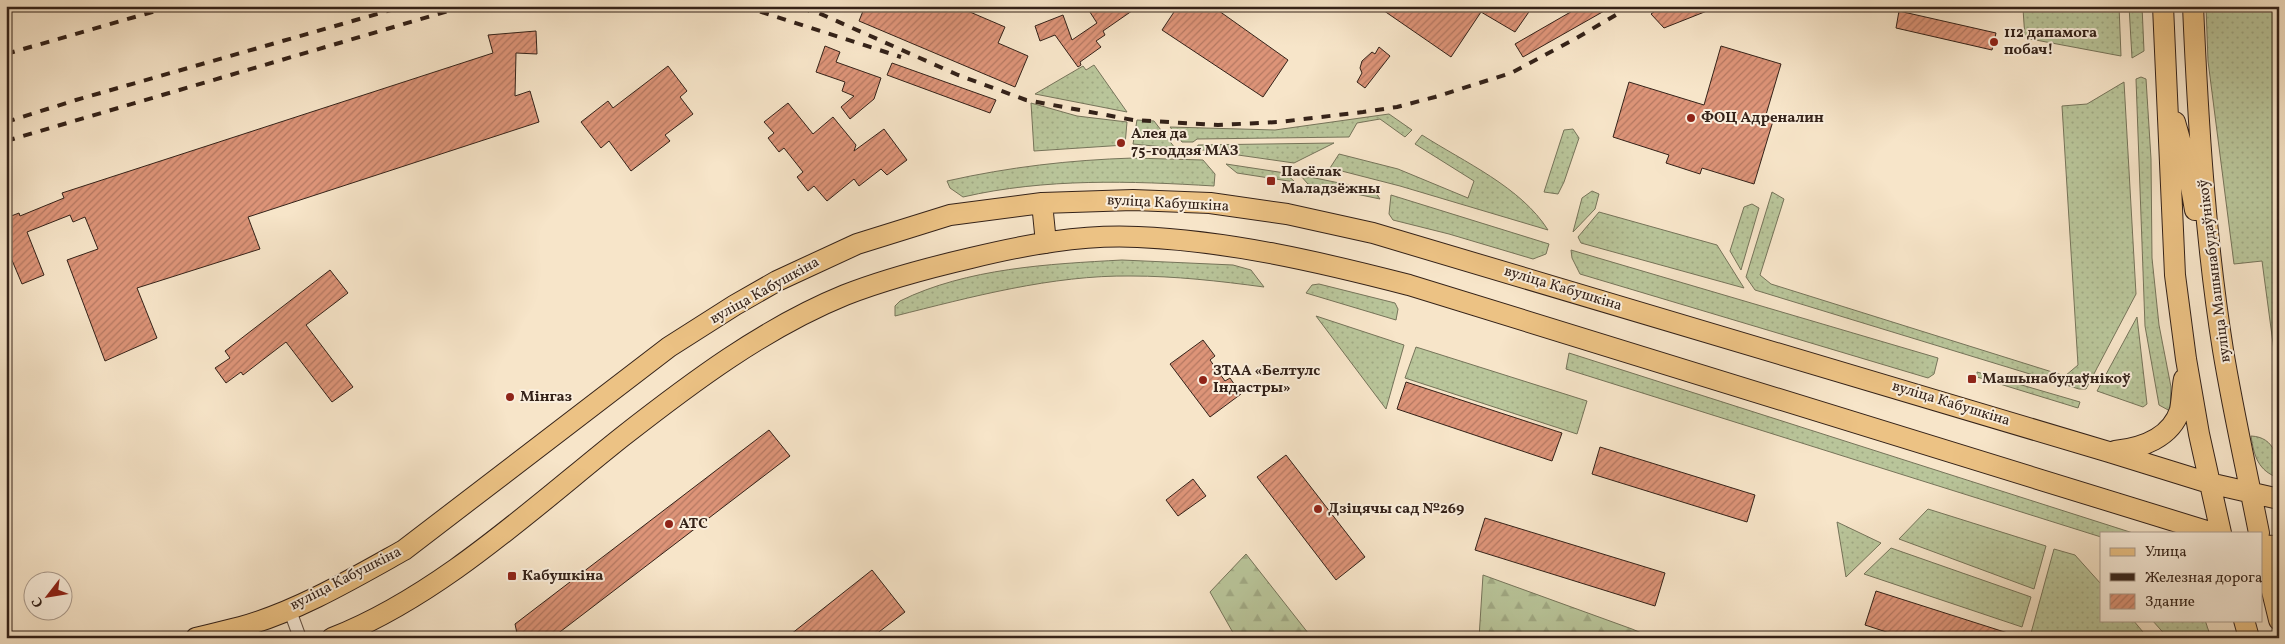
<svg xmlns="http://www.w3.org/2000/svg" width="2285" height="644" viewBox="0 0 2285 644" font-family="Vollkorn,serif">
  <defs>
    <pattern id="grass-dots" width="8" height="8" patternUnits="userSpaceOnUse" patternTransform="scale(1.25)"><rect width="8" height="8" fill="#b9c59a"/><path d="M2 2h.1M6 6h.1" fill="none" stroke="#a0a984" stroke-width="1.8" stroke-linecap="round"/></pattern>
    <pattern id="forest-firs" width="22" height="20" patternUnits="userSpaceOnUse" patternTransform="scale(1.25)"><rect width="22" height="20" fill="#b9c59a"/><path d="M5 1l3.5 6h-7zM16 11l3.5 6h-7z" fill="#a0a984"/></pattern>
    <pattern id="building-hatch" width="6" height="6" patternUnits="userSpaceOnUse" patternTransform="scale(1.25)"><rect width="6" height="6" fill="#dd9478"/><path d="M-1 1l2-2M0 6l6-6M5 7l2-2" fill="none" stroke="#b47862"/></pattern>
  </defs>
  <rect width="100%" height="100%" fill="#f7e5c9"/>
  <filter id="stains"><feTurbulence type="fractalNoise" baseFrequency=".004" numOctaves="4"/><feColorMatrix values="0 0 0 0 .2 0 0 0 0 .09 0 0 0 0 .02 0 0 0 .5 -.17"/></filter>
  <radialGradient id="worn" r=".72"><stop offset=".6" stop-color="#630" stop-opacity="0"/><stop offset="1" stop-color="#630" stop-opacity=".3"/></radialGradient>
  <!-- grass -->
  <path fill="url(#grass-dots)" stroke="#76745a" d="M2053,6h66l2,50 -96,-18 -2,-29z
    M2129,6h13l2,45 -12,7z
    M2206,6h73v382l-17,-127 -28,3 -26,-203z
    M1094,65l33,47 -92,-18 48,-28 3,4z
    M2141,77l5,2 5,80 1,99 7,67 12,62 -1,24 -11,-6 -14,-79 -9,-247z
    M2124,82l12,212 -50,95h-7l-324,-99 -9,-13 26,-85 12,7 -24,76 11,9 294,92 13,-11 -16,-259 25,-2z
    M1031,103l46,13 50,6 -2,23 -91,6z
    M1389,114l23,16 -7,7 -25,-18 -23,4 -8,14 -152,2 -4,3h-11l-12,-15 105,3z
    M1137,120l17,1 21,27 -42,-4z
    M1573,129l6,9 -15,44 -6,12 -14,-2 20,-62z
    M1422,135c42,27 99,52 126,95l-148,-44 -70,-18 9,-14 59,15 70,29 6,-17 -59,-37z
    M1334,143l-40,20 -98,-14 2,-4z
    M1133,158l70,2 12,14 -1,12c-83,-5 -169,-8 -251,11l-13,-9 -3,-7c62,-14 123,-21 186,-23z
    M1226,164l59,9 10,9 -58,-9z
    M1300,175l74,15 6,9 -72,-15z
    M1592,191l7,3 -4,15 -22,23 9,-34z
    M1391,195l158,49 -3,10 -13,5 -84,-25 -56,-14 -4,-6z
    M1752,204l7,4 -18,62 -11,-19 14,-44z
    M1599,212l118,33 27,43 -163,-45 -3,-6z
    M1571,250l367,108 -4,16 -6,4 -348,-104 -8,-16z
    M1122,260l111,5 18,5 13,17c-45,-6 -89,-11 -133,-11 -79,-1 -160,21 -236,40v-10l5,-5c67,-33 149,-37 222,-41z
    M1319,284l76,19 3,6 -2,11 -90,-27 6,-8z
    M1316,316l88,29 -18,64z
    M2137,317l10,87 -4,3 -46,-16z
    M1416,347l171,54 -10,33 -172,-56z
    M1569,353l564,180h-32v4l-535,-168z
    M1977,372l103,30 -2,6 -101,-31z
    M2251,436c24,1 28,23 28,42 -21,-7 -25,-22 -28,-42z
    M1928,509l118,37 -12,43 -135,-50z
    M1837,522l44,21 -35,34z
    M1891,548l140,49 -9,30 -158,-53z
    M2054,549l21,6 26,29v36h32l15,18h-104l-13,-5z
    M2152,620h53l6,18h-43z"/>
  <!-- forest -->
  <path fill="url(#forest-firs)" stroke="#76745a" d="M1246,554l66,84h-76l-26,-46z
    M1483,575l149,54 12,5 -5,4h-160z"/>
  <!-- building -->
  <path fill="url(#building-hatch)" stroke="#342219" d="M865,6h91l49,21 -7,16 30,13 -13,31 -156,-66z
    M1086,6h53l-36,25 2,4 -9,6 5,6 -21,15 1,3 -3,2 -23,-32 -15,6 -5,-15 28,-11 9,25 25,-17z
    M1178,6h34l76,54 -25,37 -101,-67z
    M1377,6h156l-18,26 -34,-20 -30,45z
    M1581,6h32l-90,51 -8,-13z
    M1662,6h55v1l-53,21 -13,-14z
    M1899,11l97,22 -4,17 -96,-22z
    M536,31l1,23 -21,-1 -1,43 15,-5 9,31 -291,95 12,32 -123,39 20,50 -52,23 -38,-101 31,-11 -13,-32 -12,5 -3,-7 -43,17 17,43 -22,9 -16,-38v-28l13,-5 1,3 44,-18 -2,-5 431,-140 -5,-18z
    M825,46l15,6 -4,10 45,16 -7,21 -24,20 -9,-12 13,-11 -12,-5 3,-9 -29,-10z
    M1721,46l60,18 -16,54 8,3 -19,63 -52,-16 -2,6 -34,-11 3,-8 -56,-18 16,-55 75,23z
    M1379,47l11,9 -25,32 -8,-6 5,-9 -2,-5 2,-7 10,-9 3,2z
    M892,63l104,37 -6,13 -103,-38z
    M668,66l19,25 -7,6 13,17 -28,21 5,6 -39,30 -22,-30 -8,7 -20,-26 27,-21 5,7z
    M788,103l25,31 20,-17 23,28 -2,6 30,-22 23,31 -20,15 -6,-6 -22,17 -5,-7 -27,22 -13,-15 -6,5 -11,-14 6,-5 -19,-24 -5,4 -11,-14 6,-5 -10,-11z
    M330,270l18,23 -42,32 47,62 -21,15 -46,-60 -43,33 -2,-3 -15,11 -11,-15 15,-10 -5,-7z
    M1203,340l12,16 -5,4 15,21 5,-3 11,16 -31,23 -40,-53z
    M1406,382l156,51 -10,28 -155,-52z
    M769,430l21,26 -238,182h-34l-3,-14z
    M1600,447l155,48 -8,27 -155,-48z
    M1286,455l79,102 -29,23 -79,-103z
    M1193,479l13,17 -28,20 -12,-16z
    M1485,518l180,55 -10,33 -180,-56z
    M872,570l33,42 -34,26h-85z
    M1876,591l138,44 -1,3h-108l-40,-13z"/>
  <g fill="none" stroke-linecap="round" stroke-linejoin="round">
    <!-- street casing -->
    <g stroke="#655345" stroke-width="14">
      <path id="street" d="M289,608l11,30"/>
    </g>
    <!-- primary casing -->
    <g stroke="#342219" stroke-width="22">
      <path id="primary" d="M2163,6l12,269 11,84 13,75 22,99
        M2193,6c5,115 12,231 30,344 10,61 24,122 36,183
        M2175,122l12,42 8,46
        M1042,203l4,40
        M2115,451c26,-3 56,-13 65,-41 2,-10 2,-22 4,-31
        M2261,544l18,3
        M2261,546l18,74
        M2244,620l5,18
        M196,638c15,-4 30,-7 45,-11 57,-16 111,-48 163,-77l265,-203 66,-42 42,-24 80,-37 93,-29 92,-12 91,-3 77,3 77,11 86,19 736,219 100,31 70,16
        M332,638c106,-41 202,-131 290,-201 69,-54 142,-109 223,-142 41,-16 83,-27 126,-37 54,-13 111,-24 167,-21 92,4 182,25 271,48l804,248"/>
    </g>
    <!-- street -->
    <use href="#street" stroke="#faeedc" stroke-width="12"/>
    <!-- primary -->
    <use href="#primary" stroke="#ecc284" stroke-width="20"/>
    <!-- rail -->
    <path stroke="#342219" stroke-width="4" stroke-dasharray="9 9" stroke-linecap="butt" d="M743,6l158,51
      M791,6l18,5
      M803,6l155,69 68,25 107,20 85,5 61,-3 84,-10 34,-5 38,-10 76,-24 64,-34 56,-33
      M6,54l167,-48
      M6,122l70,-22 329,-94
      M6,141l459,-135"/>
  </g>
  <!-- markers -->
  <g fill="#8f2418" stroke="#faeedc" stroke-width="2">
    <circle cx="1994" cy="42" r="5"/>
    <circle cx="1691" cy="118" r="5"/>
    <circle cx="1121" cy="143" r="5"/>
    <rect x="1266" y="176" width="10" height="10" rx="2.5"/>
    <rect x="1967" y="374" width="10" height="10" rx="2.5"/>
    <circle cx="1203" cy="380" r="5"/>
    <circle cx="510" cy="397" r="5"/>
    <circle cx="1318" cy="509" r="5"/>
    <circle cx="669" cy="524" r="5"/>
    <rect x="507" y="571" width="10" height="10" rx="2.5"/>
  </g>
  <g text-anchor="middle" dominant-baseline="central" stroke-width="4" stroke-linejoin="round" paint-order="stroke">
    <!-- poi labels -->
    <g font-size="15" font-weight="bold" fill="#342219" stroke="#faeedc" text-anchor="start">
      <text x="2004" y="33">112 дапамога<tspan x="2004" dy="17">побач!</tspan></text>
      <text x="1701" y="118">ФОЦ Адреналин</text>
      <text x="1131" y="134">Алея да<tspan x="1131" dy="17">75-годдзя МАЗ</tspan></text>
      <text x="1281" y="172">Пасёлак<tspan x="1281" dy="17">Маладзёжны</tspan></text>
      <text x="1213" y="371">ЗТАА «Белтулс<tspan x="1213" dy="17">Iндастры»</tspan></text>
      <text x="1982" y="379">Машынабудаўнікоў</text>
      <text x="520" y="397">Мінгаз</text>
      <text x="1328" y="509">Дзіцячы сад №269</text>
      <text x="679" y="524">АТС</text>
      <text x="522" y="576">Кабушкіна</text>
    </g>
    <!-- street labels -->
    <g font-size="15" fill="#342219" stroke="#faeedc">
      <text transform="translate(1168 204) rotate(3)">вуліца Кабушкіна</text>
      <text transform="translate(2215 271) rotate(-97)">вуліца Машынабудаўнікоў</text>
      <text transform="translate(1563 289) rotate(17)">вуліца Кабушкіна</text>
      <text transform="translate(765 291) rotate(-29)">вуліца Кабушкіна</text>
      <text transform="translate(1951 404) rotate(17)">вуліца Кабушкіна</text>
      <text transform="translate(346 579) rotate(-27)">вуліца Кабушкіна</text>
    </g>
  </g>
  <!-- margin -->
  <rect width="2285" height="644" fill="none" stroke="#f7e5c9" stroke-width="25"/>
  <rect x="8" y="8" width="2270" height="629" fill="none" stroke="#342219" stroke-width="2.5"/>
  <rect x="12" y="12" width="2260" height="619" fill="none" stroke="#342219"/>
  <!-- legend -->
  <rect x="2100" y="532" width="162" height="90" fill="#faeedc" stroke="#ab9c8e"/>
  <rect x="2110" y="548" width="25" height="8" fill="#ecc284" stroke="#ab9c8e"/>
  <text x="2145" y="556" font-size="15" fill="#342219">Улица</text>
  <rect x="2110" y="573" width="25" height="8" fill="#342219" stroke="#ab9c8e"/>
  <text x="2145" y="582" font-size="15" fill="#342219">Железная дорога</text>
  <rect x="2110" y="594" width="25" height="15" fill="url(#building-hatch)" stroke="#ab9c8e"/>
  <text x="2145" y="606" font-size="15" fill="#342219">Здание</text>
  <!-- north arrow -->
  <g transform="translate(48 596) rotate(239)"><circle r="24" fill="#faeedc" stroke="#ab9c8e"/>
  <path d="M0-4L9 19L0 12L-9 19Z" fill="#8f2418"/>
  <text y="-8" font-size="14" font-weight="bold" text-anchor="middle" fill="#342219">С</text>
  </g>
  <rect width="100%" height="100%" filter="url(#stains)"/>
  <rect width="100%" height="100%" fill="url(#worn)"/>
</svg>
